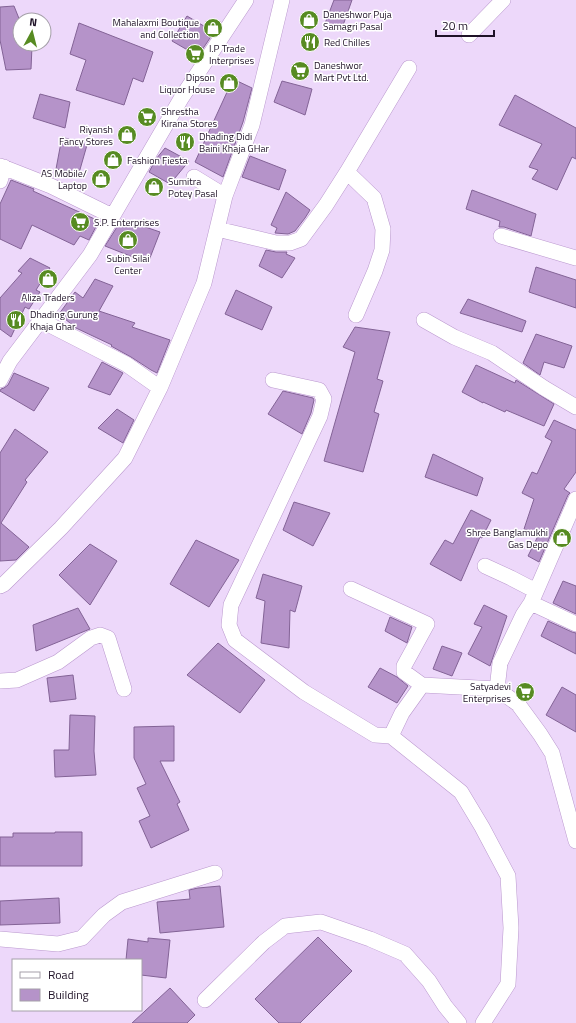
<svg xmlns="http://www.w3.org/2000/svg" width="576" height="1023" viewBox="0 0 576 1023" font-family="'Titillium Web',sans-serif">
  <rect width="100%" height="100%" fill="#edd8fa"/>
  <!-- building -->
  <path fill="#b593c9" stroke="#836396" d="M334,0h18l-11,31 -17,-5z
    M14,6l6,15v26l12,-1 -1,23 -25,1 -6,-30v-33z
    M187,16l27,16 -16,24 -26,-15z
    M79,23l74,29 -10,30 -10,-4 -9,27 -48,-15 10,-30 -16,-6z
    M233,79l19,9 -9,34 -20,55 -28,-15z
    M282,81l30,8 -7,26 -31,-13z
    M40,94l30,8 -5,26 -32,-10z
    M515,95l61,33v31l-4,-2 -15,33 -25,-11 6,-9 -9,-3 13,-23 -43,-19z
    M62,137l25,8 -8,28 -23,-4z
    M165,148l24,13 -19,23 -21,-12 7,-13z
    M250,156l36,14 -7,20 -37,-13z
    M11,180l23,9 -1,2 66,30 -10,19 -9,-4 -6,9 -42,-20 -11,24 -21,-10v-35z
    M472,190l64,24 -5,22 -27,-9h-5l1,-6 -34,-12z
    M286,192l24,18 -5,8 -10,13 -7,3 -13,-1 2,-5 -6,-3z
    M122,219l38,13 -12,31 -43,-17z
    M266,250l10,2h11l-1,2 9,4 -13,20 -23,-12z
    M30,258l20,10 -14,22 4,2 -11,17 -4,-2 -14,30 -11,-8v-31l22,-25 -4,-2z
    M536,267l40,13v28l-47,-16z
    M95,279l18,7 -14,25 36,12 -3,4 38,13 -13,33 -6,-3 -20,-13 -20,-11 1,-1 -36,-17 -17,-14 16,-22 8,6z
    M236,290l36,17 -10,23 -37,-16z
    M468,299l58,22 -4,11 -62,-19z
    M355,327l35,5 -13,47 6,2 -9,31 5,2 -16,58 -39,-11 31,-109 -12,-5z
    M536,334l36,12 -8,22 -20,-6 -4,13 -17,-12z
    M102,362l21,11 -13,22 -22,-8z
    M476,365l39,18 1,-3 38,24 -10,22 -38,-16 -1,2 -22,-10v1l-21,-11z
    M14,373l35,15 -15,23 -34,-20 1,-2 3,-1 4,-3z
    M283,391l30,7 1,2 -3,13 -9,21 -34,-20z
    M117,409l17,11 -11,23 -25,-15z
    M554,420l22,10v42l-12,17 6,4 -2,2 -29,67 -11,-6 11,-22 -15,-5 10,-30 -12,-6 10,-21 5,2 15,-33 -7,-4z
    M15,429l33,23 -23,28 2,2 -26,41 28,24 -13,13 -16,1v-108z
    M433,454l50,24 -6,18 -52,-19z
    M294,502l36,11 -17,33 -30,-16z
    M471,510l20,10 -9,18 -2,-1 -19,44 -31,-17 15,-24 8,4z
    M196,540l43,20 -30,47 -39,-23z
    M90,544l27,17 -27,44 -31,-30z
    M263,574l39,12 -7,26 -5,-2 -1,38 -28,-5 4,-42 -9,-3z
    M563,581l13,5v28l-23,-11z
    M484,605l23,11 -17,50 -22,-12 14,-27 -8,-3z
    M78,608l12,21 -54,22 -3,-26z
    M390,617l22,10 -5,16 -22,-12z
    M548,621l24,11 4,1v21l-35,-18z
    M218,643l47,37 -25,33 -53,-38z
    M442,646l20,7 -10,23 -19,-7z
    M380,668l17,9 11,9 -11,17 -29,-16z
    M73,675l3,24 -26,3 -3,-24z
    M562,687l14,8v37l-30,-17z
    M70,715l25,1 -1,35 2,24 -41,2 -1,-27h15z
    M174,726v35h-14l20,41 -3,2 12,26 -38,18 -12,-27 11,-5 -13,-28 9,-4 -12,-26v-31z
    M55,832h27v34h-82v-29h13v-4h42z
    M220,886l4,41 -64,6 -3,-31 33,-3 -1,-9 9,-2z
    M59,898l1,25 -60,2v-24z
    M318,937l34,34 -52,52h-21l-24,-24z
    M148,938l22,2 -4,38 -25,-3v-15h-15l2,-21 20,3z
    M170,988l25,27 -8,8h-55z"/>
  <g fill="none" stroke-linecap="round" stroke-linejoin="round">
    <!-- street casing -->
    <g stroke="#ba98ce" stroke-width="16">
      <path id="street" d="M469,35l34,-35
        M0,166l51,20 53,26 9,3
        M347,172l27,26 9,31 -1,21 -7,21 -19,44
        M194,177l31,19
        M0,181l4,-14
        M217,229l59,14h14l11,-4 25,-34 21,-33 62,-104
        M501,236l75,22
        M40,320l86,44 34,24
        M424,320l30,17 38,16 52,35 32,19
        M0,380l10,-19 80,-106 92,-158 64,-97
        M273,380l46,10 5,9 -4,17 -89,189 -2,20 6,15 69,52 71,43 16,1 11,-23 20,-28 75,4
        M576,499l-45,104 -8,12 -23,48 -3,26 21,15 22,30 12,19 24,88
        M485,566l26,12 25,13
        M0,586l4,-2 57,-56 64,-70 35,-70 44,-105 21,-87 27,-71 30,-125
        M351,589l76,35 -23,42v6l18,13
        M531,603l45,21
        M0,681l17,-1 41,-18 33,-24 9,-3 8,3 16,51
        M391,736l70,56 21,35 26,49 3,52 -3,56 -25,39
        M0,939l58,5 24,-6 22,-23 18,-13 93,-29
        M205,1000l59,-58 21,-16 36,-4 49,17 35,15 24,27 16,25 14,17"/>
    </g>
    <!-- street -->
    <use href="#street" stroke="#fff" stroke-width="15"/>
  </g>
  <!-- icons -->
  <defs>
    <g id="shop-disc" transform="scale(1)"><circle r="9.5" fill="#578b22" stroke="#fff"/><path d="M-5-2.5h2.3a2.7 3.5 0 0 1 5.4 0H5L5.5 6h-11ZM-1.5-2.5h3a1.5 2.3 0 0 0-3 0Z" fill="#fff"/></g>
    <g id="restaurant-disc" transform="scale(1)"><circle r="9.5" fill="#578b22" stroke="#fff"/><path d="M-5-6h1v4h1v-4h1v4h1v-4h1v5L-1.5 .5V6h-2V.5L-5-1ZM5-6V6H3V1.5H1.5Q1.5-4 5-6Z" fill="#fff"/></g>
    <g id="supermarket-disc" transform="scale(1)"><circle r="9.5" fill="#578b22" stroke="#fff"/><path d="M-6-5.5h2.5l.6 2H6L4.5 2H-2.5L-4.4-4H-6ZM-1.5 3.2a1.3 1.3 0 1 0 .1 0ZM3 3.2a1.3 1.3 0 1 0 .1 0Z" fill="#fff"/></g>
  </defs>
  <g fill-rule="evenodd">
    <use href="#shop-disc" x="309" y="20"/>
    <use href="#shop-disc" x="213" y="28"/>
    <use href="#restaurant-disc" x="310" y="42"/>
    <use href="#supermarket-disc" x="195" y="54"/>
    <use href="#supermarket-disc" x="300" y="71"/>
    <use href="#shop-disc" x="229" y="83"/>
    <use href="#supermarket-disc" x="147" y="117"/>
    <use href="#shop-disc" x="127" y="135"/>
    <use href="#restaurant-disc" x="185" y="142"/>
    <use href="#shop-disc" x="113" y="160"/>
    <use href="#shop-disc" x="101" y="179"/>
    <use href="#shop-disc" x="154" y="187"/>
    <use href="#supermarket-disc" x="80" y="222"/>
    <use href="#shop-disc" x="128" y="240"/>
    <use href="#shop-disc" x="48" y="279"/>
    <use href="#restaurant-disc" x="16" y="320"/>
    <use href="#shop-disc" x="562" y="538"/>
    <use href="#supermarket-disc" x="525" y="692"/>
  </g>
  <g text-anchor="middle" dominant-baseline="central" stroke-width="3" stroke-linejoin="round" paint-order="stroke">
    <!-- poi labels -->
    <g font-size="10" fill="#1f1227" stroke="#fff" text-anchor="start">
      <text x="323" y="14">Daneshwor Puja<tspan x="323" dy="12">Samagri Pasal</tspan></text>
      <text x="199" y="22" text-anchor="end">Mahalaxmi Boutique<tspan x="199" dy="12">and Collection</tspan></text>
      <text x="324" y="42">Red Chilles</text>
      <text x="209" y="48">I.P Trade<tspan x="209" dy="12">Interprises</tspan></text>
      <text x="314" y="65">Daneshwor<tspan x="314" dy="12">Mart Pvt Ltd.</tspan></text>
      <text x="215" y="77" text-anchor="end">Dipson<tspan x="215" dy="12">Liquor House</tspan></text>
      <text x="161" y="111">Shrestha<tspan x="161" dy="12">Kirana Stores</tspan></text>
      <text x="113" y="129" text-anchor="end">Riyansh<tspan x="113" dy="12">Fancy Stores</tspan></text>
      <text x="199" y="136">Dhading Didi<tspan x="199" dy="12">Baini Khaja GHar</tspan></text>
      <text x="127" y="160">Fashion Fiesta</text>
      <text x="87" y="173" text-anchor="end">AS Mobile/<tspan x="87" dy="12">Laptop</tspan></text>
      <text x="168" y="181">Sumitra<tspan x="168" dy="12">Potey Pasal</tspan></text>
      <text x="94" y="222">S.P. Enterprises</text>
      <text x="128" y="258" text-anchor="middle">Subin Silai<tspan x="128" dy="12">Center</tspan></text>
      <text x="48" y="297" text-anchor="middle">Aliza Traders</text>
      <text x="30" y="314">Dhading Gurung<tspan x="30" dy="12">Khaja Ghar</tspan></text>
      <text x="548" y="532" text-anchor="end">Shree Banglamukhi<tspan x="548" dy="12">Gas Depo</tspan></text>
      <text x="511" y="686" text-anchor="end">Satyadevi<tspan x="511" dy="12">Enterprises</tspan></text>
    </g>
  </g>
  <!-- legend -->
  <rect x="12" y="959" width="130" height="52" fill="#ffffff" stroke="#a5a0a9"/>
  <rect x="20" y="972" width="20" height="6" fill="#ffffff" stroke="#a5a0a9"/>
  <text x="48" y="979" font-size="12" fill="#1f1227">Road</text>
  <rect x="20" y="989" width="20" height="12" fill="#b593c9" stroke="#a5a0a9"/>
  <text x="48" y="999" font-size="12" fill="#1f1227">Building</text>
  <!-- north arrow -->
  <g transform="translate(32 32) rotate(7)"><circle r="19" fill="#ffffff" stroke="#a5a0a9"/>
  <path d="M0-3L7 15L0 10L-7 15Z" fill="#578b22"/>
  <text y="-6" font-size="11" font-weight="bold" text-anchor="middle" fill="#1f1227">N</text>
  </g>
  <!-- scale -->
  <path d="M436 30v6h58v-6" fill="none" stroke="#1f1227" stroke-width="2"/>
  <text x="442" y="30" font-size="12" fill="#1f1227" stroke="#ffffff" stroke-width="3" paint-order="stroke">20 m</text>
</svg>
